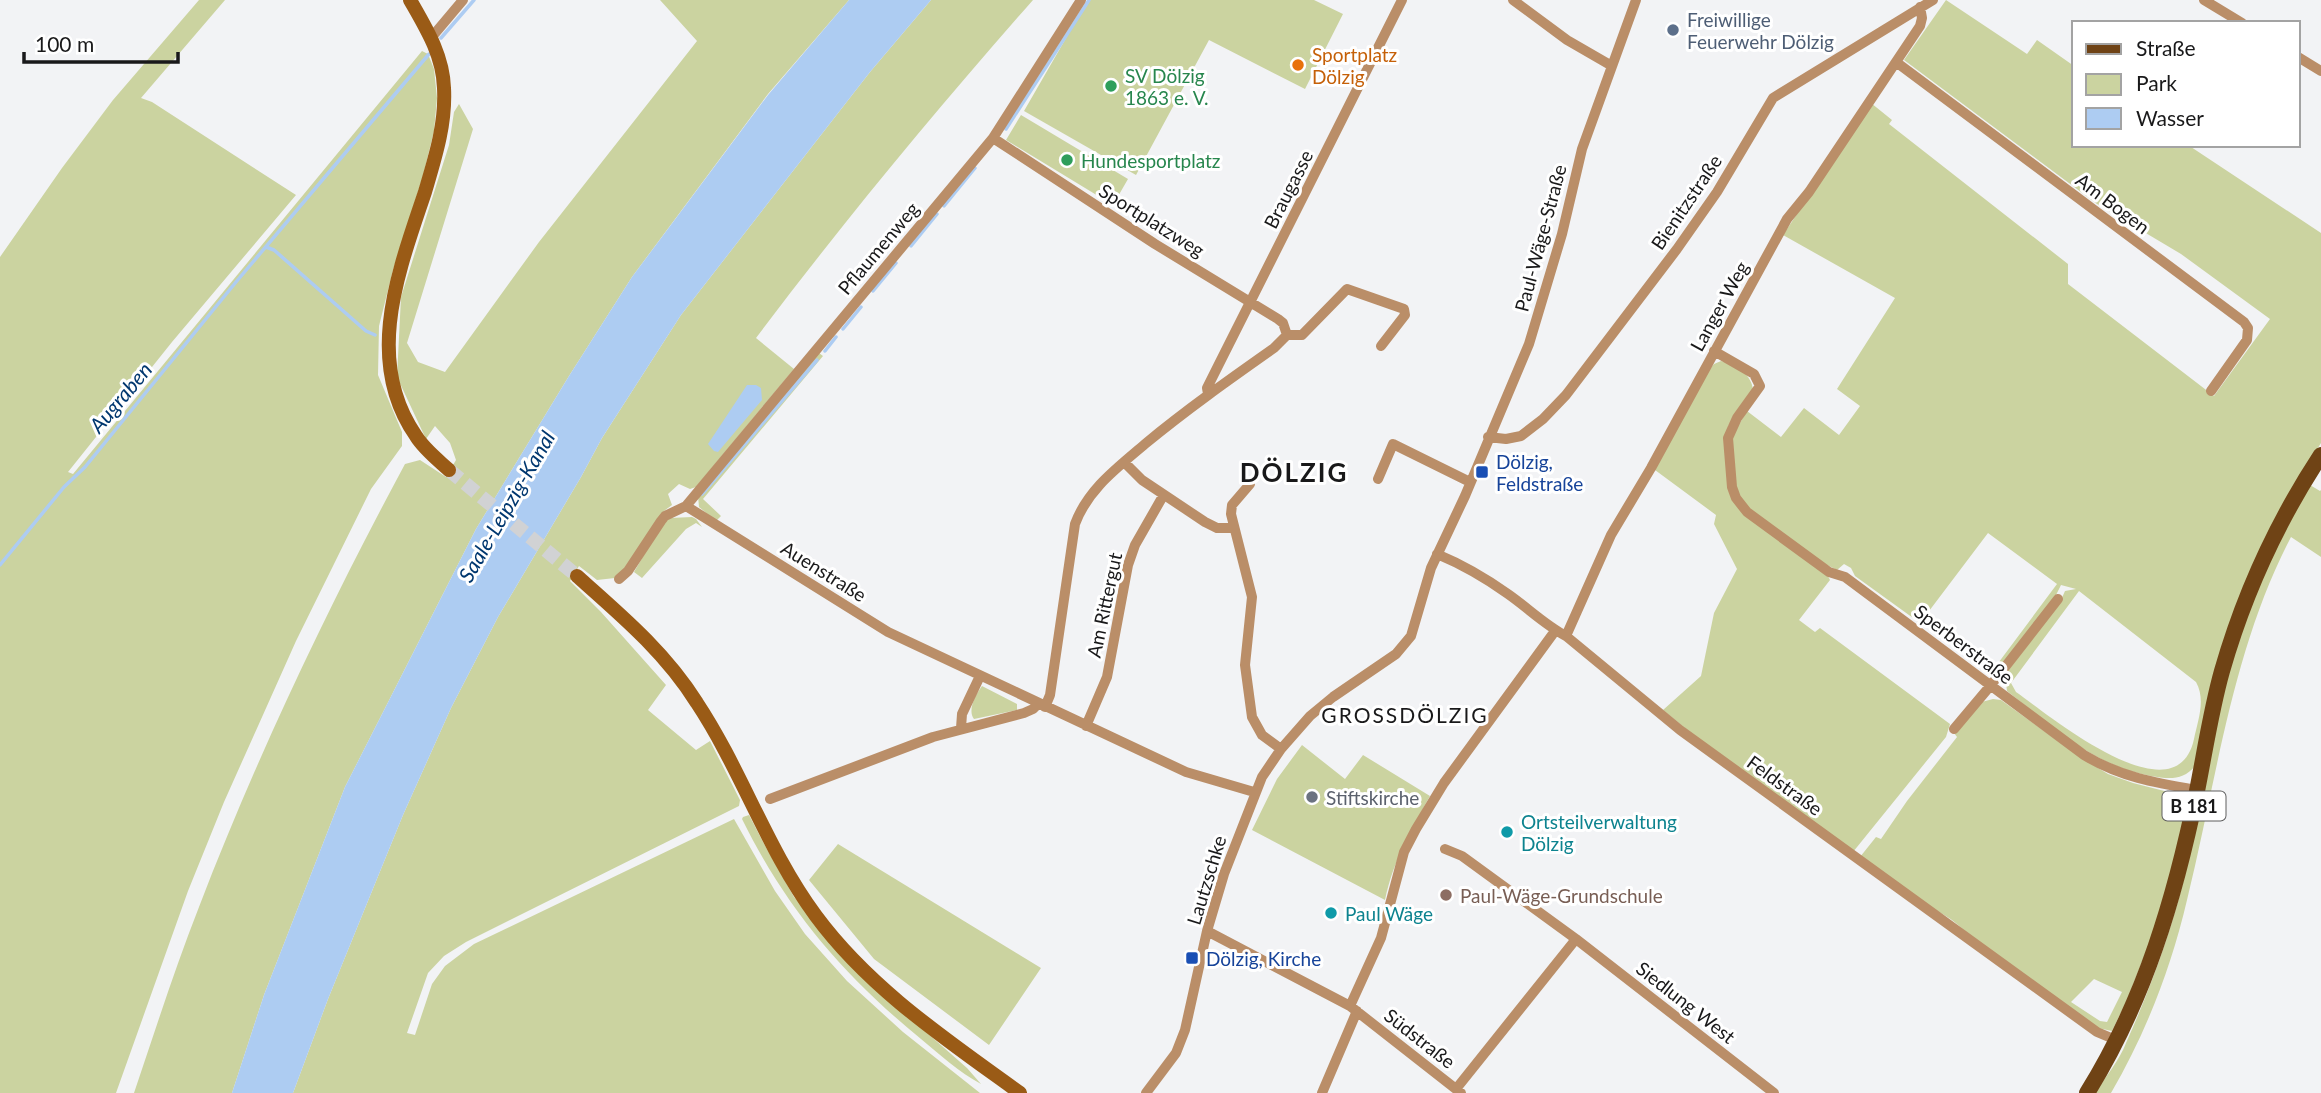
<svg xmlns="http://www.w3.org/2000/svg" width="2321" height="1093" viewBox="0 0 2321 1093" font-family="Lato,sans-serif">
  <rect width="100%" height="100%" fill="#f2f3f5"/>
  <!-- green -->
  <path fill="#cbd3a0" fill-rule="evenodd" d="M199,0h26l-84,98 11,4 144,93 -124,147 -104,130 5,2 349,-423 6,3 6,15 3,29 -3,33 -11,45 -30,94 -14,56 -1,49 24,57v14l-31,43 -75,152 -72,161 -36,89 -72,202h-116v-836l62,-89 51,-68z
    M660,0h189l-81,94 -136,183 -63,99 -93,153 -131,258 -81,208 -32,98h-98c21,-62 41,-125 65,-186 58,-151 129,-300 206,-443l15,-4 26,17 10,-17 -6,-17 -15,-17 -9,13 -29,-62 4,-80 48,-152 5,-33 5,-8 14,25 -66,214 11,19 27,10 94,-130 158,-201z
    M931,0h102c-96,109 -189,221 -277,338l38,31 -98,118 -6,2 -11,-5 -11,10 4,11 -8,6 -40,60 -9,7 -18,2 -18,-14 -9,15 31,31 65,73 -18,25 48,40 14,-9 30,59 -1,6 -273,136 -22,14 -16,17 -21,60 8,2 17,-51 13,-18 29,-22 260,-125 41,72 30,43 42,47 56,51 77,61h-687l35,-94 75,-184 48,-107 47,-91 83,-140 21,-39 79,-123 189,-243z
    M1088,0h226l29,14 -38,75 -96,-49 -73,135 -112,-64z
    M1946,0l81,54 10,-14 37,26v79h114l133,88v210l-37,59 -23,45 -66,219c-12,15 -27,13 -44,10 -57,-10 -100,-50 -144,-85l-2,-17 56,-74 4,-9 11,-2 -15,-4 -7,14 -56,72 -5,-1 64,-86 -69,-51 -68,90 -65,-47 -4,-8 -7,-4 -7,6 -18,-9 -75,-56 -8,-18 -5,-49 16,-27 34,26 23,-29 35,27 21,-29 -23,-17 58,-91 -112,-63 88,-132 21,17 -3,4 179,140v20l146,112 56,-77 -89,-65 -84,-50 -193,-144zM2079,591l117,91c10,18 2,38 -2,57 -18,82 -145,-24 -178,-47l-5,-9z
    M1021,115l107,64 -15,26 -107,-65z
    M819,353l4,3 -120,143 18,17 -5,5 -17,-14 -1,-11z
    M1721,361c14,3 31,13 32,29l-25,36 2,67 97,81 3,6 -31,40 16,12 5,-4 130,96 -4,13 -93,115 -146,-106 -44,-36 38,-34 13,-63 23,-44 -23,-45 2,-9 -61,-45 52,-98 7,-8z
    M2310,485l10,6 1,-1v67l-30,-20c-59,113 -74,241 -104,363 -16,68 -41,133 -76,193h-16c10,-15 25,-34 31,-50 26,-58 48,-119 62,-181 16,-72 27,-146 49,-218 17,-56 45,-108 73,-159z
    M692,517l4,2 6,8 -6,-4 -10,6 -44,49 -8,-6 28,-48 8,-6z
    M982,686l35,18v6l-43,9c-7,-9 2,-25 8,-33z
    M1993,699l8,1 79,57 28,17 25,9 43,11 6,8 3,15 -22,91 -36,92 -15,31 -14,-3 -126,-89c-10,-12 -21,-21 -35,-28l-77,-54 16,-20 5,2 26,-38 50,-64 -3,-4 24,-30zM2094,979l28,13 -15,30 -7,-1 -29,-19z
    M1302,745l43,34 18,-24 67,41c-19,34 -37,65 -45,104l-133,-70 25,-51z
    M749,815l14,27 31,55 124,128 49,43 14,16c-22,-12 -41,-29 -60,-45 -78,-64 -134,-129 -179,-220l1,-2z
    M838,844l203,124 -52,77 -115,-86 -65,-79z"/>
  <!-- water -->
  <path fill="#adccf2" d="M849,0h82l-61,72 -189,243 -79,123 -21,39 -83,140 -47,91 -48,107 -75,184 -35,94h-61l32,-98 81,-208 131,-258 93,-153 63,-99 136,-182z
    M747,385h9l5,3 1,12 -44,52 -4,-1 -6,-7z"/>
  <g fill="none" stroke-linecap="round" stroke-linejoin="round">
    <!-- stream -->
    <path stroke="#adccf2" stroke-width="3.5" d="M441,38l33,-38
      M1006,129l83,-129
      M944,206l31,-38
      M911,246l26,-32
      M266,247l8,3 92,81 9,4
      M873,291l23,-28
      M843,329l18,-22
      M825,351l11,-14
      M702,494l115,-134
      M0,565l64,-78 21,-20 151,-185 193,-228"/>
    <!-- secondary-tunnel -->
    <path stroke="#d1d2d4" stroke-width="14" stroke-dasharray="14 7" stroke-linecap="butt" d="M449,470l128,106"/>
    <!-- street -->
    <path stroke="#ba8e68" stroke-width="10" d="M1513,0l54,40 45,26
      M2204,0l38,23
      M431,38l32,-38
      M2298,57l23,14
      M1896,62l348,260 4,6 -1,12 -36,51
      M993,138l162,106 123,75 5,4 4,12
      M1287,335h15l45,-46 57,20 1,6 -24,31
      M1714,351l40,23 6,12 -23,32 -9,20 4,49 4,11 11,14 82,60 16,5 239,178c36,22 72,28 113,35
      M1208,394l-1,-6 13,-26 182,-362
      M1488,437l18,2 15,-3 22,-17 23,-24 111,-146 40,-57 56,-94 160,-98
      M1124,462l18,18 63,42 12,6h17
      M1378,479l15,-35 77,38
      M1250,484l-18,21 -1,9 21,83 -7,68 7,52 10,18 19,14
      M686,506l202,126 298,140 68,20
      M1437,554c24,10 50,25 71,40 20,14 37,31 58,42l114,94 417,302 19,8
      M619,579l9,-8 33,-50 4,-5 21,-10 307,-368 88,-138
      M1566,636l45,-101 40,-67 136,-249 22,-27 111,-166 2,-8 -2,-11
      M1045,707l5,-12 25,-171c13,-35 42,-56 70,-80 41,-34 85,-65 129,-96l13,-13
      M1086,726l21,-49 21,-112 7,-20 28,-49
      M961,728l1,-14 18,-38
      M1954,729l37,-44 67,-86
      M770,799l163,-62 91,-24 9,-4 5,-5
      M1445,849l17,7 114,83 198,154
      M1207,931l143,75 111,87
      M1350,1006l31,-68 23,-86 12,-23 28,-46 111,-152
      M1456,1089l120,-150
      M1146,1093l30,-40 9,-23 22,-99 17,-57 38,-97 19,-28 29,-33 23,-19 63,-43 15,-18 20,-68 34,-72 64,-152 33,-110 20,-85 54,-149
      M1322,1093l35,-82"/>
    <!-- secondary -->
    <path stroke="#9a5b16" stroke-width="14" d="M410,0c16,28 33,55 34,88 2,36 -9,70 -19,104 -26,78 -62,168 -9,244 8,13 21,23 33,34
      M577,576c44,39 89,77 120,127 45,68 70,147 119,213 54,73 131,124 204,177"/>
    <!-- primary -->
    <path stroke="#6f4315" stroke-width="16" d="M2087,1093c58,-93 88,-196 110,-302 8,-40 14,-81 25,-120 22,-77 55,-149 99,-216"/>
  </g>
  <!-- markers -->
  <circle fill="#5c6f8a" stroke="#fff" stroke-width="2.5" cx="1673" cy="30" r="7"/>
  <circle fill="#e8710a" stroke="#fff" stroke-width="2.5" cx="1298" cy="65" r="7"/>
  <g fill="#2e9e5b" stroke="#fff" stroke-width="2.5">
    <circle cx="1111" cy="86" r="7"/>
    <circle cx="1067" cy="160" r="7"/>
  </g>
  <g fill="#1a4fb4" stroke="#fff" stroke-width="2.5">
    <rect x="1475" y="465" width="14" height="14" rx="3.5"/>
    <rect x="1185" y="951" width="14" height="14" rx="3.5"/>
  </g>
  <circle fill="#6b7280" stroke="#fff" stroke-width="2.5" cx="1312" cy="797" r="7"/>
  <g fill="#0f9aa8" stroke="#fff" stroke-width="2.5">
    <circle cx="1507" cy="832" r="7"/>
    <circle cx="1331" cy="913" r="7"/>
  </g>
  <circle fill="#8d6e63" stroke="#fff" stroke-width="2.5" cx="1446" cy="895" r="7"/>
  <g text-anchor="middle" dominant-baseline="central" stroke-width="6" stroke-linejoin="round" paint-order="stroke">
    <!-- shield labels -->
    <rect fill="#fff" stroke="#5e5e5f" stroke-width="2" x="2162.5" y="791.5" width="63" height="29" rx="5"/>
    <g font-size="18" font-weight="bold" fill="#19191a">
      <text x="2194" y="806">B 181</text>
    </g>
    <!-- service labels -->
    <g font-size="19" fill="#4e5e75" stroke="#fff" text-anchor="start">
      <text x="1687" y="19">Freiwillige<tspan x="1687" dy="22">Feuerwehr Dölzig</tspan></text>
    </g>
    <!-- food labels -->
    <g font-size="19" fill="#c56008" stroke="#fff" text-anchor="start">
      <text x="1312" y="54">Sportplatz<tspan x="1312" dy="22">Dölzig</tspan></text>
    </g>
    <!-- leisure labels -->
    <g font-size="19" fill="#27864d" stroke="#fff" text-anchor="start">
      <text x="1125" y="75">SV Dölzig<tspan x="1125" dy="22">1863 e. V.</tspan></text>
      <text x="1081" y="160">Hundesportplatz</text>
    </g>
    <!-- street labels -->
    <g font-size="19" fill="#19191a" stroke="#fff">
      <text transform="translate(1288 189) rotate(-63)">Braugasse</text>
      <text transform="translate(1686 202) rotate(-56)">Bienitzstraße</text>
      <text transform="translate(2113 203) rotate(37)">Am Bogen</text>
      <text transform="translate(1152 220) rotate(32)">Sportplatzweg</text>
      <text transform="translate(1540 238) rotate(-75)">Paul-Wäge-Straße</text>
      <text transform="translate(878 248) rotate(-50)">Pflaumenweg</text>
      <text transform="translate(1719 306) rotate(-61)">Langer Weg</text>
      <text transform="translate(824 571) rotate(32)">Auenstraße</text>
      <text transform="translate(1104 605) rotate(-78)">Am Rittergut</text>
      <text transform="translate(1964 644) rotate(37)">Sperberstraße</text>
      <text transform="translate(1785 785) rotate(36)">Feldstraße</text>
      <text transform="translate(1206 880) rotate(-73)">Lautzschke</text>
      <text transform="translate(1686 1002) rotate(38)">Siedlung West</text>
      <text transform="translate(1420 1038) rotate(38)">Südstraße</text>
    </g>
    <!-- transit labels -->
    <g font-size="19" fill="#164399" stroke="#fff" text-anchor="start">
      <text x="1496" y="461">Dölzig,<tspan x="1496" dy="22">Feldstraße</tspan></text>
      <text x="1206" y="958">Dölzig, Kirche</text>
    </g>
    <!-- worship labels -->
    <g font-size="19" fill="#5b616d" stroke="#fff" text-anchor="start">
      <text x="1326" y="797">Stiftskirche</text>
    </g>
    <!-- culture labels -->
    <g font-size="19" fill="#0d838f" stroke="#fff" text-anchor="start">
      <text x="1521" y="821">Ortsteilverwaltung<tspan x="1521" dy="22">Dölzig</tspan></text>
      <text x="1345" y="913">Paul Wäge</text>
    </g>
    <!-- education labels -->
    <g font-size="19" fill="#785e54" stroke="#fff" text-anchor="start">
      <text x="1460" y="895">Paul-Wäge-Grundschule</text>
    </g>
    <!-- water labels -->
    <g font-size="21" font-style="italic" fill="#00376f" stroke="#fff">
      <text transform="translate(120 397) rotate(-50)">Augraben</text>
      <text transform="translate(506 506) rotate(-60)">Saale-Leipzig-Kanal</text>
    </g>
    <!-- neighbourhood labels -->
    <g font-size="21" letter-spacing="2" fill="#19191a" stroke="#fff">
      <text x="1405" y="714">GROSSDÖLZIG</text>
    </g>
    <!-- district labels -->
    <g font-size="26" font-weight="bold" letter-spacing="2" fill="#19191a" stroke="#fff">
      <text x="1294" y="472">DÖLZIG</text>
    </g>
  </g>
  <!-- legend -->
  <rect x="2072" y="21" width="228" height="126" fill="#ffffff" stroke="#a3a3a3" stroke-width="2"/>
  <rect x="2086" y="44" width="35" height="10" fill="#6f4315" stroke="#a3a3a3" stroke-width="2"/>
  <text x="2136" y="56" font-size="21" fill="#19191a">Straße</text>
  <rect x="2086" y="74" width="35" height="21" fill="#cbd3a0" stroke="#a3a3a3" stroke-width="2"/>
  <text x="2136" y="91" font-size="21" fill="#19191a">Park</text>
  <rect x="2086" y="108" width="35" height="21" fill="#adccf2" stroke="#a3a3a3" stroke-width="2"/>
  <text x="2136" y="126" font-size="21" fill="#19191a">Wasser</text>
  <!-- scale -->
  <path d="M24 52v10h154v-10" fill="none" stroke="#19191a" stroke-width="3.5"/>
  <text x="35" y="52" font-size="21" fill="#19191a" stroke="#ffffff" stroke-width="5" paint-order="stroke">100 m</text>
</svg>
